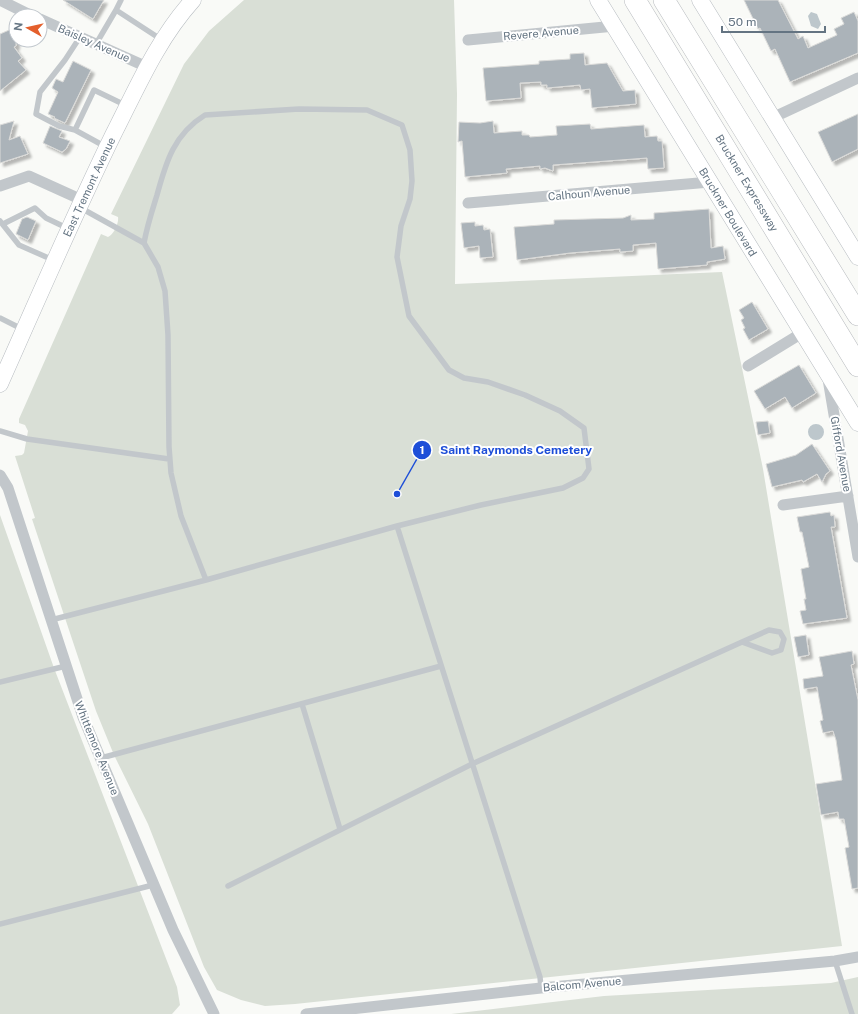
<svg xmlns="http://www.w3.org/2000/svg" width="858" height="1014" viewBox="0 0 858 1014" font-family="'Public Sans',sans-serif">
  <defs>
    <filter id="shadow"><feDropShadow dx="3.5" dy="3.5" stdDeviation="1" flood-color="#0004"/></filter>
  </defs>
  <rect width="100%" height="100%" fill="#f9faf7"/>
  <!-- green -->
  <path fill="#d9dfd6" d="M244,0h210l3,94 -2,190 267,-12 41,197 79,477 -547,58 -30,2 -24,-6 -24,-10 -13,-23 -56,-143 -34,-69 -18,-44 -64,-192 3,-1 -20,-62 7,-1 2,-2 4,-22 -3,-6 -6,-2v-4l82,-185 7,3c6,-3 11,-14 10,-20l-7,-3 73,-150 25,-33z
    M0,515l54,153 123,319 3,18 -8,9h-172z
    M858,977v37h-407l153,-18 227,-13z"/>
  <!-- water -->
  <path fill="#bdc7cc" d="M811,12l6,2 4,10 -3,5 -7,-3 -3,-10z
    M808 432a8 8 0 1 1 16 0a8 8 0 1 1-16 0Z"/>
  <!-- building -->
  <path fill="#abb3b9" stroke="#dbdbd9" filter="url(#shadow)" d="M63,0h41l-11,19z
    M744,0h34l20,39 5,-3 5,12 29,-13 -3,-6 10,-5 -3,-6 13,-6 4,9v32l-68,29 -15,-33 -4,2 -11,-23 -2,1z
    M16,27v19l-2,1 8,11 -4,3 8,9 -26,21v-57z
    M584,53l1,12 22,-2 16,28 12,-1 1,14 -44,4 -2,-19 -9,1 -1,-5 -33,3v-3h-6v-3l-21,1 1,15 -35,3 -3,-33 56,-4v-3l31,-2v-5z
    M73,61l18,9 -26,53 -11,-5 1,-1 -7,-3 10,-22 -6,-4 4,-9 7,3z
    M858,114v35l-26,13 -14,-30z
    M14,121l-5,19 11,-4 8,18 -28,9v-38z
    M493,121l1,12 28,-2v4h7l1,2 27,-2 -1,-9 34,-2 1,5 53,-4 1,12 12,-1 1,5h4l2,27 -16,1 -1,-11 -94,7v6l-8,-3 -5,1v-3l-34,3 1,4 -42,4 -3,-36 -4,1 1,-20 21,1z
    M50,126l12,5 -3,6 11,4 -4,8 -4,3 -19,-9z
    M709,209l2,39 12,-2 2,13 -18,3v3l-49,4 -2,-26 -23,2v6l-13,1v-3l-50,4 -53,7 -3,-33 40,-3v-4l69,-2 8,-3v5l23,-1v-6z
    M27,217l9,4 -8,19 -12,-6 6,-15z
    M475,222v4l8,-1 1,5 6,-1 3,28 -13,1 -1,-12 -15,2 -3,-25z
    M752,302l16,27 -19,11 -6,-11 2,-1 -4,-8 3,-2 -5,-8z
    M799,365l17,28 -24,15 -7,-11 -20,12 -11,-18z
    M768,421l2,12 -12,2 -2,-13z
    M812,444l18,27 -4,3 -4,8 -5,-8 -14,8 -1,-2 -30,7 -6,-23 30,-9z
    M830,512l1,4 3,-1 1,12h-4l16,91 -44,6 -3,-13 6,-1 -2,-11h2l-5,-30 8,-2 -7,-35h-2l-3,-15z
    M806,635l3,20 -11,2 -4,-20z
    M852,651l2,13 -3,1 7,35v188l-6,1 -7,-41 4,-1 -5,-28h-5l-1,-7 -17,3 -5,-31 26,-4 -6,-40 -3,-9 -10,2 -3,-12 3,-1 -6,-33 -13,2 -1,-10 20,-3 -4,-19z"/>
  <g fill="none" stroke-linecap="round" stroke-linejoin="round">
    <!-- secondary casing -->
    <g stroke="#b7bcc1" stroke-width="17">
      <path id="secondary" d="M598,0l260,423
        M700,0l158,257
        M0,384c37,-83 73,-167 113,-249 24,-47 44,-95 80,-135"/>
    </g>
    <!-- motorway casing -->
    <g stroke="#b8bbbf" stroke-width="22">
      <path id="motorway" d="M635,0l223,366
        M664,0l194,315"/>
    </g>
    <!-- service -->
    <path stroke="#c2c7cb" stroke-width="5.5" d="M121,0l-5,10 46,30
      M80,37l-15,23 -25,32 -4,22 23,12 16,4 31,17
      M96,44l20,-34
      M75,130l19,-40 31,15
      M79,207l65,36 14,24 7,24 3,44 1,112 2,26 10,43 25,64
      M0,221l19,24 34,15
      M3,224l32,-16 11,10 23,11
      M0,318l22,11
      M0,431l27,8 142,20
      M397,526l143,451 1,11
      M51,620l155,-40 191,-54 84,-21 82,-17 20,-10 6,-9 -5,-41 -24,-17 -35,-16 -37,-13 -24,-4 -15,-8 -40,-54 -12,-59 4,-31 9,-27 2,-18 -2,-31 -8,-25 -35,-15 -68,-1 -94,6c-31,19 -39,47 -48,80 -5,16 -10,31 -13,48
      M0,682l66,-16
      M302,704l38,125
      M101,758l340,-92
      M228,886l244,-122 270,-122 27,-12 11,2 4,7 -3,11 -9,3 -30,-11
      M0,924l153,-39
      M835,961l17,53"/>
    <!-- minor -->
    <path stroke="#c2c7cb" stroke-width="11" d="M0,0l32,16
      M40,19l107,48
      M468,40l147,-14
      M772,118l86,-40
      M0,186l29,-10 53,24
      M468,203l242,-21
      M748,366l54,-33
      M828,379l30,178
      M0,475l8,13 75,229 90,213 41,84
      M783,505l65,-9
      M306,1014l235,-26 294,-27 23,-4"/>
    <!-- secondary -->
    <use href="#secondary" stroke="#fff" stroke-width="16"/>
    <!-- motorway -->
    <use href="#motorway" stroke="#fff" stroke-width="21"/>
  </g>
  <g text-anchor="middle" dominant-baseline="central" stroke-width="4" stroke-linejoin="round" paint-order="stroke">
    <!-- street labels -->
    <g font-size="11" fill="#647482" stroke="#fff">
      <text transform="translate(541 33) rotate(-5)">Revere Avenue</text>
      <text transform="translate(94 43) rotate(24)">Baisley Avenue</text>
      <text transform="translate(747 183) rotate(59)">Bruckner Expressway</text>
      <text transform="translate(89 187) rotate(-65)">East Tremont Avenue</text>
      <text transform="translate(589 193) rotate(-5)">Calhoun Avenue</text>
      <text transform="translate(728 212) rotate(59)">Bruckner Boulevard</text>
      <text transform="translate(841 454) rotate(80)">Gifford Avenue</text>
      <text transform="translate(97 748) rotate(68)">Whittemore Avenue</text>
      <text transform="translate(582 984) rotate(-5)">Balcom Avenue</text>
    </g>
  </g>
  <!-- callouts -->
  <path fill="none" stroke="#1d4ed8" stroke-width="1.5" d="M397 494L422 450"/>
  <g fill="#1d4ed8" stroke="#fff" stroke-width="1.5">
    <circle cx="397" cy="494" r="4"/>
    <circle cx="422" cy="450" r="10"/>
  </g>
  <g font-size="12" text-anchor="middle" font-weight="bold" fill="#fff">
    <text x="422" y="454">1</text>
  </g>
  <g font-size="12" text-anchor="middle" font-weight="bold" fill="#1d4ed8" stroke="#fff" stroke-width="4" stroke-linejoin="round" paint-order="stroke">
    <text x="516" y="454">Saint Raymonds Cemetery</text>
  </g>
  <!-- north arrow -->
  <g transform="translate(28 28) rotate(278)"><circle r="19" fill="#ffffff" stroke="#c1c7cd"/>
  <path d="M0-3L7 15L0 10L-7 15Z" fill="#e45f2c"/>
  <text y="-6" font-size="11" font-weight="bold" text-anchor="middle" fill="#647482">N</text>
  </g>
  <!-- scale -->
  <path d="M722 26v6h103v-6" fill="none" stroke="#647482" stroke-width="2"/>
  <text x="728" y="26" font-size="12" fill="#647482" stroke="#ffffff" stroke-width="3" paint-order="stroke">50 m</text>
</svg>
